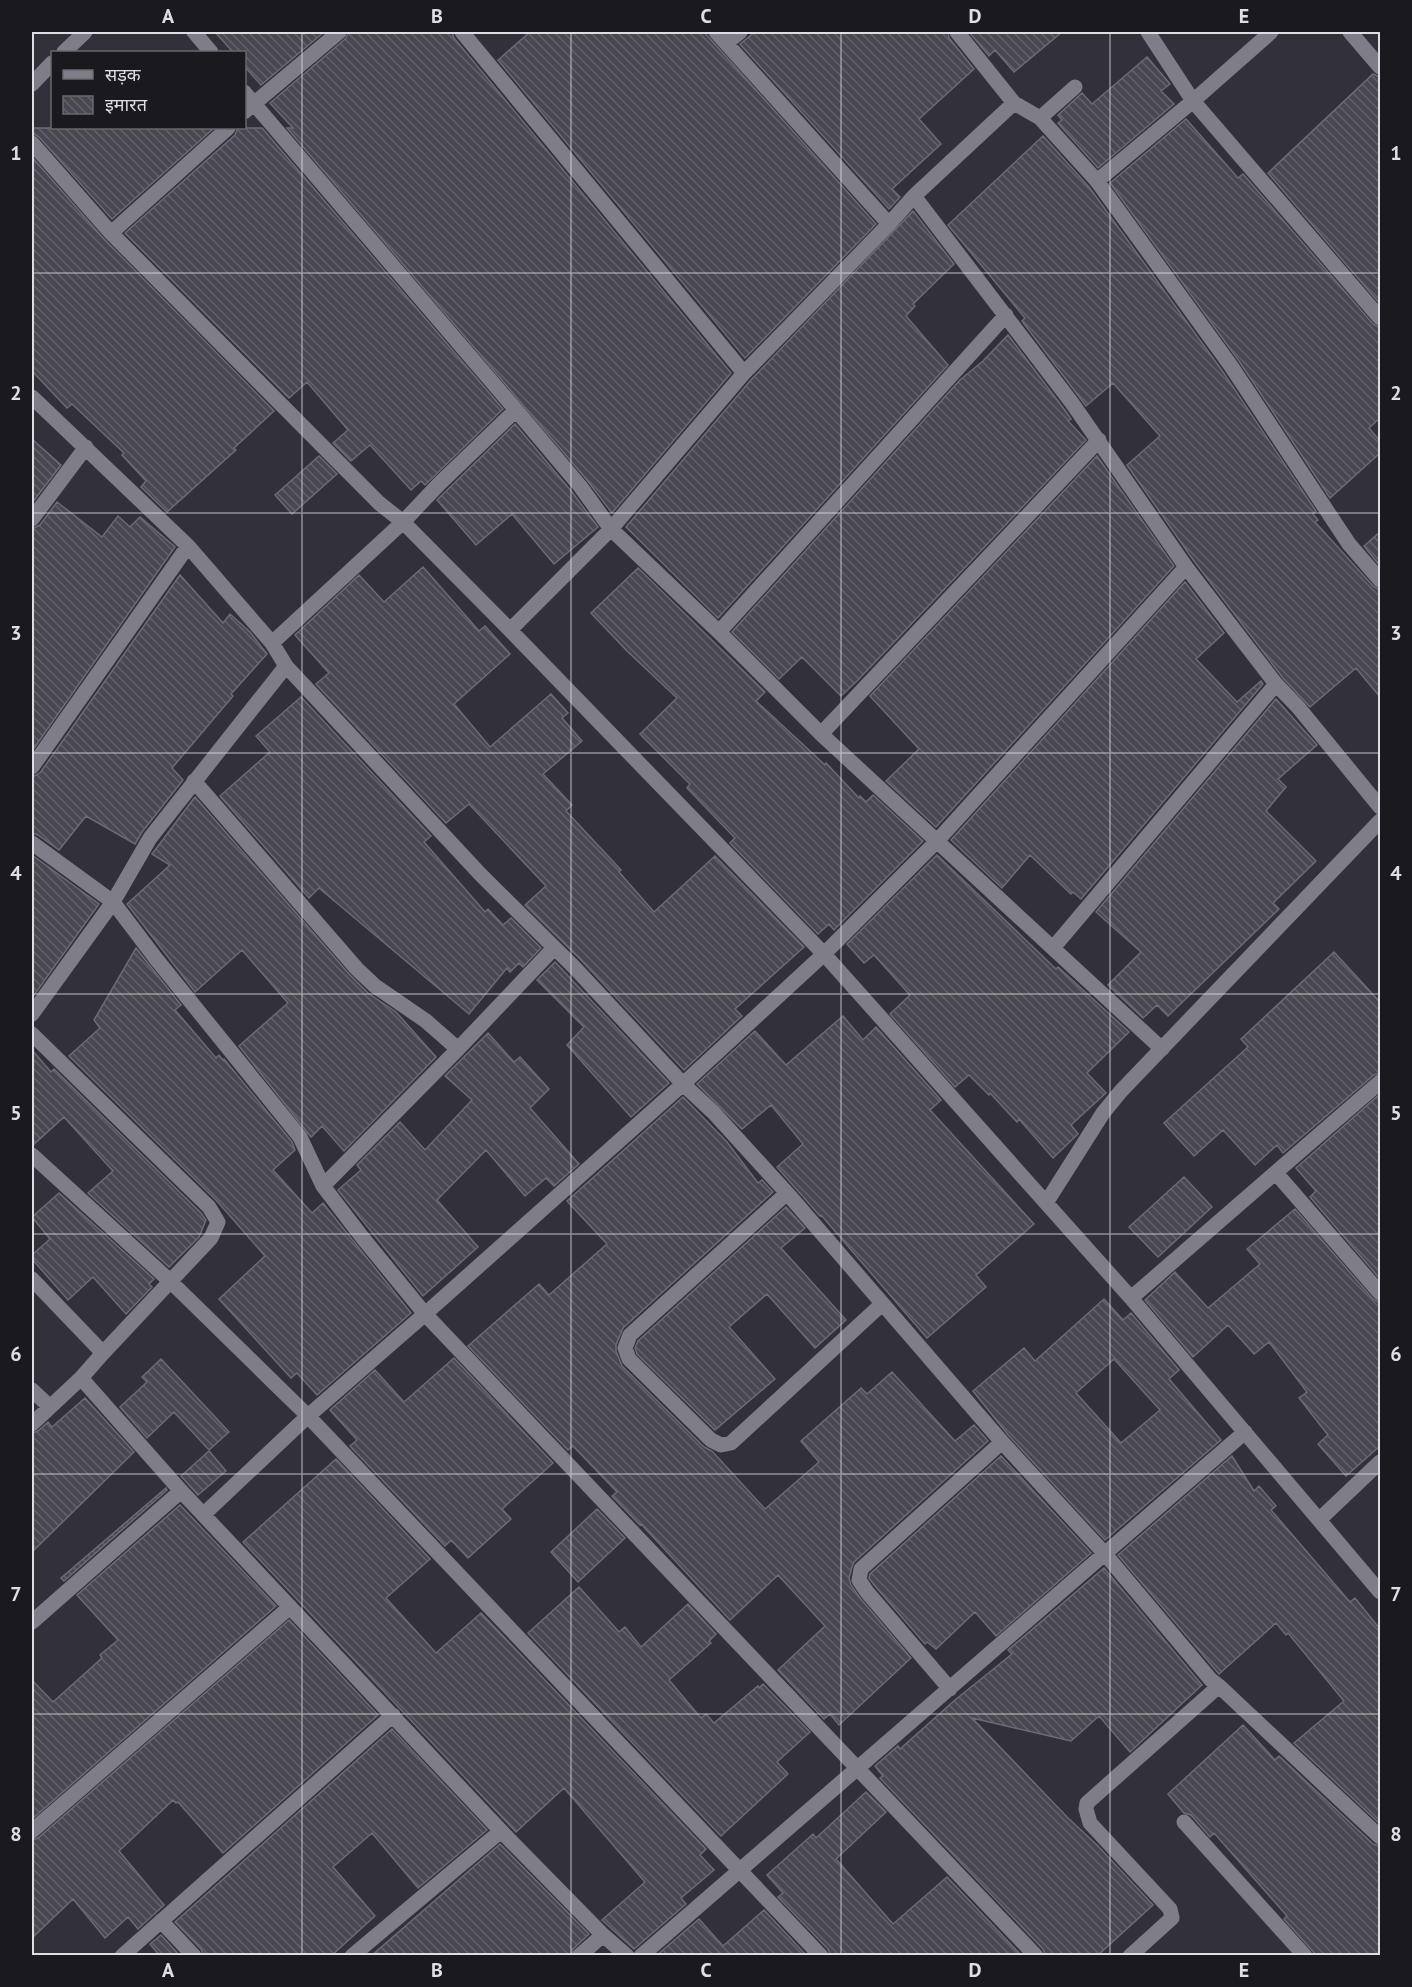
<svg xmlns="http://www.w3.org/2000/svg" width="1412" height="1987" viewBox="0 0 1412 1987" font-family="'PT Sans','Noto Sans Devanagari',sans-serif">
  <defs>
    <pattern id="building-back-hatch" width="6" height="6" patternUnits="userSpaceOnUse" patternTransform="scale(1.5)"><rect width="6" height="6" fill="#494750"/><path d="M-1 5l2 2M0 0l6 6M5-1l2 2" fill="none" stroke="#636169"/></pattern>
  </defs>
  <rect width="100%" height="100%" fill="#323039"/>
  <!-- building -->
  <path fill="url(#building-back-hatch)" stroke="#6d6b75" stroke-width="1.5" fill-rule="evenodd" d="M215,32h109l-63,53 -17,-19v-14h-11z
    M349,32h103l2,6 277,335 -119,140 -25,-33 -300,-352h6l-23,-25 75,-64z
    M530,32h174l172,192 -131,134 -247,-298z
    M755,32h193l1,6 25,31 -55,50 22,25 -49,45 8,8 -11,12 -149,-165z
    M969,32h93l-48,40 -19,-22 -6,6z
    M1147,57l23,27 -9,7 13,13 -76,64 -40,-45 4,-3 -4,-5 24,-22 10,11z
    M1373,74l7,3v227l-112,-131z
    M1186,119l52,59 5,-4 130,150 7,4v90l-11,10 11,13v12l-50,45 -91,-137 -129,-178z
    M32,128h182l-102,91 -73,-82 -7,-4z
    M238,128h24l241,281 -78,76 -4,-4 -10,9 -41,-45 -19,16 -18,-18 15,-13 -41,-48 -18,16 -164,-165 110,-98z
    M1043,136l46,51 134,185 93,139 -3,3 5,6 -3,2 58,64 7,4v107l-24,-29 -46,39 -27,-29 -89,-117 -67,-96 33,-29 -47,-53 -27,23 -64,-85 3,-3 -77,-93z
    M32,157l72,82 170,172 -40,37 2,2 -69,62 -26,-25 5,-6 -24,-26 2,-2 -52,-49 -5,4 -35,-37z
    M913,211l41,53 -41,40 2,2 -9,10 42,49 -230,253 -92,-91 125,-147z
    M1008,335l56,74 7,10 -3,2 18,19 -229,241 -16,15 -39,-39 -23,22 -47,-47 228,-252 23,-19z
    M515,424l57,68 26,35 -44,37 -42,-50 -36,31 -39,-45z
    M32,439l29,26 -29,38z
    M319,456l18,18 -45,40 -17,-19z
    M1097,456l77,110 -238,261 -50,-46 33,-32 -49,-53z
    M57,502l45,35 16,-21 12,11 10,-10 35,30 -143,204v-222l8,-4z
    M1380,532v34l-16,-20z
    M423,567l56,64 6,-5 25,28 -56,50 36,43 61,-53 17,19 -6,5 20,23 -39,33 29,31 -6,6 55,59 -2,2 35,40 61,-56 89,91 -69,62 7,7 -58,54 -103,-110 -56,-55 21,-19 -77,-82 -23,19 -130,-139 13,-11 -34,-38 64,-60 25,27z
    M638,568l127,124 -9,9 69,64 1,-2 33,35 1,-2 6,6 7,-7 50,46 -89,89 -5,-6 -11,10 -88,-91 5,-5 -48,-50 3,-4 -50,-50 37,-36 -50,-47 -36,-38z
    M180,575l43,48 7,-9 20,18 17,22 -36,40 2,2 -61,72 11,12 -41,52 -7,12 -49,-28 -27,34 -21,-15 -6,-2v-56l8,-4z
    M1185,582l39,51 -28,26 41,43 24,-21 2,3 -182,215 -8,-7 -2,2 -41,-39 -28,33 -51,-48z
    M301,697l130,139 -7,6 61,70 3,-3 15,16 8,-7 30,30 -18,19 -4,-4 -9,9 -3,-4 -38,46 -150,-126 -10,10 -89,-102 50,-44 -14,-16z
    M1276,699l41,46 -39,34 8,8 -20,24 50,50 -43,42 6,6 -111,107 -11,-11 -14,13 -35,-33 33,-33 -45,-40z
    M195,797l155,178 18,18 28,19 40,45 -92,94 -22,-25 -11,11 -72,-91 49,-43 -46,-53 -47,42 -68,-88 43,-39 -18,-11z
    M32,855l67,49 -67,94z
    M937,855l119,114 2,-2 71,65 -42,41 19,20 -35,32 7,9 -25,24 -34,-39 -2,3 -27,-29 -1,2 -20,-20 -14,12 -65,-73 20,-19 -36,-40 -10,8 -17,-19z
    M136,948l45,57 -6,5 41,48 3,-3 4,5 1,-1 68,83 3,8 -22,20 39,43 11,-10 88,110 -94,82 -20,-22 -6,5 -72,-79 46,-43 -49,-56 -147,-144 31,-28 -6,-8z
    M1334,952l46,50v71l-6,2 -91,78 -6,-8 -22,20 -32,-35 -29,26 -30,-33 84,-76 -7,-8z
    M555,962l114,121 -38,34 -64,-72 17,-18 -47,-47z
    M843,1016l20,24 13,-13 65,73 -11,10 104,114 -58,51 10,12 -59,51 -106,-123 -1,1 -43,-49 26,-23 -32,-39 -29,24 -45,-45 58,-53 31,34z
    M488,1033l26,29 6,-5 29,32 -19,19 49,56 -25,22 -8,-8 -21,18 -39,-46 -49,50 41,47 -55,49 -85,-106 23,-20 -4,-5 43,-43 25,28 47,-50 -27,-24z
    M32,1050l19,22 3,-3 147,144 5,7 -7,17 -30,30 -81,-74 25,-22 -49,-54 -32,29z
    M1380,1094v185l-70,-82 6,-6 -20,-23z
    M683,1097l44,45 31,41 4,-3 11,12 -150,136 -7,17v6l6,15 82,81 8,4 53,58 54,-47 -18,-21 60,-53 6,6 25,-22 63,69 19,-16 14,16 -134,121 -2,5 -3,11 2,7 9,13 51,60 -72,67 -9,-11 -6,5 -46,-49 47,-44 -47,-51 -48,45 -89,-96 -1,1 -28,-29 5,-4 -44,-46 -5,4 -100,-104 71,-62 10,11 58,-51 -40,-43z
    M1184,1177l28,30 -54,50 -29,-30z
    M59,1193l95,86 -5,5 3,3 -26,27 -33,-37 -25,23 -36,-41v-4l18,-16 -18,-22z
    M786,1207l19,21 -24,20 65,72 -31,28 -48,-54 -38,33 46,52 -60,51 -78,-76 -2,-6 3,-7z
    M1295,1209l78,90 7,4v143l-34,30 -28,-32 10,-9 -29,-37 8,-6 -38,-50 -15,12 -26,-29 -35,32 -48,-57 30,-28 33,36 52,-44 -13,-15z
    M1104,1299l19,21 8,-7 48,57 -10,9 52,61 -116,100 -96,-104 -36,-45 51,-43 11,13zM1114,1359l46,51 -39,33 -45,-50z
    M454,1358l99,105 -51,46 9,10 -43,39 -17,-18 -6,6 -95,-100 7,-6 -27,-30 45,-40 29,32z
    M161,1359l68,73 -20,18 -35,-38 -27,26 -27,-31 27,-25 -5,-5z
    M85,1398l49,54 -102,100v-119l6,-2 10,-9 4,5z
    M209,1451l17,20 -28,24 -17,-19z
    M1001,1456l90,97 -95,83 -21,-24 -39,37 -9,-7 -2,2 -50,-58 -6,-8 1,-4z
    M1232,1456l22,35 5,-5 17,20 -5,4 79,92 5,-4 25,31v195l-86,-81 50,-42 -56,-68 -2,2 -10,-12 -57,51 -101,-119z
    M336,1459l94,100 -44,39 50,55 45,-40 225,236 -6,6 14,15 -33,28 5,6 -52,45 -32,-29 43,-38 -81,-94 -48,44 -273,-290z
    M166,1488l1,2 -103,91 -3,-3z
    M180,1505l96,101 -244,213v-139l21,22 49,-44 -2,-3 18,-15 -41,-45z
    M597,1509l28,29 -47,44 -27,-30z
    M1104,1568l98,117 -72,67 -31,-36 -28,25 -99,-23 96,100 29,27 56,60 -56,51h-51l-3,-7 -163,-171 3,-2 -8,-10 23,-20 2,3 55,-49 57,-46 -4,-4z
    M579,1587l40,45 6,-5 16,20 47,-43 28,30 -7,7 2,2 -42,37 32,38 5,-4 8,9 44,-37 1,2 4,-4 47,48 -33,30 11,12 -67,62 -193,-203z
    M289,1620l89,95 -155,138 -45,-51 -2,1 -3,-3 -54,51 45,54 -26,24 -10,-12 -23,21 -32,-39 -41,39v-98l6,-2z
    M1243,1725l32,35 4,-4 94,88 7,2v110h-63l-33,-37 3,-3 -73,-83 -4,4 -19,-22 -7,-2 -16,-19z
    M392,1729l95,101 -69,58 -46,-55 -39,34 42,49 -44,40h-127l-3,-7 -26,-27z
    M866,1792l20,20 -50,47 57,65 54,-47 75,79h-191l-3,-7 -50,-52 5,-4 -16,-18 46,-41 3,4z
    M500,1844l89,90 -16,15 -3,7h-199z
    M764,1910l43,46h-151l43,-37 24,27z
    M161,1935l19,21h-20l-10,-12z"/>
  <g fill="none" stroke-linecap="round" stroke-linejoin="round">
    <!-- minor -->
    <path stroke="#7f7d87" stroke-width="15" d="M194,32l17,20
      M462,32l282,341
      M716,32l173,192
      M957,32l57,71
      M1148,32l45,69 187,217
      M1350,32l30,35
      M726,43l14,-11
      M64,52l21,-20
      M32,84l20,-21
      M244,92l272,318 64,76 31,43 108,103 102,102 341,315
      M244,112l95,-80
      M1040,118l57,63 134,185 118,178 31,36
      M228,128l-117,105 268,270 24,19 107,108 314,324 307,344 249,294
      M32,143l79,90
      M1097,181l96,-80 78,-69
      M914,196l158,207 114,164 56,73 34,44 22,23 82,100
      M32,397l156,149 84,97 14,23 195,209 93,92 109,117 31,29 73,80 215,249 103,112 106,126 8,6 -132,117 -1,6 4,14 80,86 2,9 -42,38
      M32,519l54,-72
      M510,630l101,-101 133,-156 145,-149 25,-28 100,-93 26,15 35,-31
      M719,632l287,-317
      M272,643l131,-121 36,-38 77,-74
      M821,734l278,-294
      M32,767l156,-221
      M194,781l163,188 18,17 51,35 32,28
      M32,843l81,59 44,58 143,177 23,49 39,51 63,77 -117,102 -104,98
      M1053,948l223,-264
      M32,1014l81,-112 37,-64 136,-172
      M32,1034l177,173 9,15 -7,16 -108,115
      M32,1155l138,126 138,135 513,540
      M1276,1173l104,120
      M323,1186l135,-137 96,-101
      M787,1193l-157,142 -5,13 4,11 82,81 10,5 10,-2 151,-139
      M1046,1203l57,-90 18,-22 259,-270
      M32,1279l71,74 -22,25 100,113 109,116 211,224 102,104 -24,21
      M1131,1298l249,-216
      M32,1390l18,17
      M32,1424l49,-46
      M1320,1519l60,-57
      M32,1622l149,-131
      M1219,1686l161,151
      M950,1689l-83,-97 -8,-12 2,-11 141,-127
      M1184,1822l121,134
      M32,1831l258,-224
      M161,1921l33,35
      M603,1935l24,21
      M122,1956l271,-241
      M352,1956l149,-125
      M641,1956l604,-524
      M1036,1956l-611,-642 258,-230 141,-130 113,-113 249,-274"/>
  </g>
  <!-- grid -->
  <path fill="none" stroke="#e0dee4" stroke-width="1.5" stroke-opacity="0.55" d="M302,32v1924M571,32v1924M841,32v1924M1110,32v1924M32,273h1348M32,513h1348M32,753h1348M32,994h1348M32,1234h1348M32,1474h1348M32,1714h1348"/>
  <!-- border -->
  <rect width="1412" height="1987" fill="none" stroke="#1a191d" stroke-width="66"/>
  <!-- legend -->
  <rect x="51" y="51" width="195" height="78" fill="#1a191d" stroke="#69686d" stroke-width="1.5"/>
  <rect x="63" y="70" width="30" height="9" fill="#7f7d87" stroke="#69686d" stroke-width="1.5"/>
  <text x="105" y="81" font-size="18" fill="#e0dee4">सड़क</text>
  <rect x="63" y="96" width="30" height="18" fill="url(#building-back-hatch)" stroke="#69686d" stroke-width="1.5"/>
  <text x="105" y="111" font-size="18" fill="#e0dee4">इमारत</text>
  <rect x="33" y="33" width="1346" height="1921" fill="none" stroke="#e0dee4" stroke-width="2"/>
  <g font-size="20" text-anchor="middle" font-weight="bold" fill="#e0dee4">
    <text x="168" y="23">A</text>
    <text x="437" y="23">B</text>
    <text x="706" y="23">C</text>
    <text x="975" y="23">D</text>
    <text x="1244" y="23">E</text>
    <text x="16" y="160">1</text>
    <text x="1396" y="160">1</text>
    <text x="16" y="400">2</text>
    <text x="1396" y="400">2</text>
    <text x="16" y="640">3</text>
    <text x="1396" y="640">3</text>
    <text x="16" y="880">4</text>
    <text x="1396" y="880">4</text>
    <text x="16" y="1120">5</text>
    <text x="1396" y="1120">5</text>
    <text x="16" y="1361">6</text>
    <text x="1396" y="1361">6</text>
    <text x="16" y="1601">7</text>
    <text x="1396" y="1601">7</text>
    <text x="16" y="1841">8</text>
    <text x="1396" y="1841">8</text>
    <text x="168" y="1977">A</text>
    <text x="437" y="1977">B</text>
    <text x="706" y="1977">C</text>
    <text x="975" y="1977">D</text>
    <text x="1244" y="1977">E</text>
  </g>
</svg>
